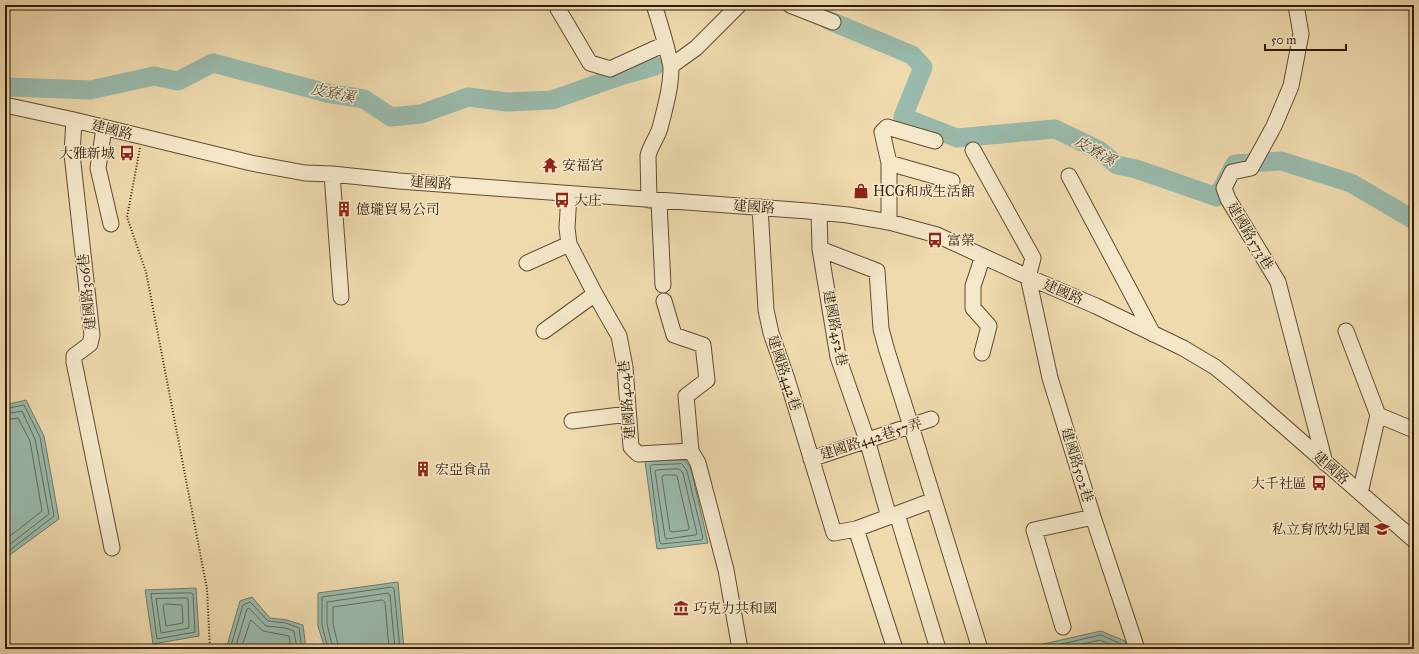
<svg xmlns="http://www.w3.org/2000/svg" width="1419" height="654" viewBox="0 0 1419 654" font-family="'IM FELL Great Primer','Noto Serif TC',serif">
  <rect width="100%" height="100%" fill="#eedaad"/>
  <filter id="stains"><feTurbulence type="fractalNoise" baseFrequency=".005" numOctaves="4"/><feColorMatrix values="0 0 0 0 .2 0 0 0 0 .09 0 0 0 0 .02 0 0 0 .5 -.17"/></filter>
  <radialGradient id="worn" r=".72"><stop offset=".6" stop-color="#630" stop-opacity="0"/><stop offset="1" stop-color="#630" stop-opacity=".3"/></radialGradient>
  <!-- water -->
  <path fill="#99baac" stroke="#707a6a" d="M26,400l18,36 15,83 -52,38 -2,1v-153z
    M685,460l6,9 17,74 -51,6 -12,-88z
    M398,582l6,67h-79l-7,-23v-33z
    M196,588l3,48 -46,8 -8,-54z
    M252,597l18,21 17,2 16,5 3,24h-80l14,-48z
    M1101,631l24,10 3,8h-107z"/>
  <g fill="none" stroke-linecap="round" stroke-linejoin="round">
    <!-- shore -->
    <path stroke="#666a5a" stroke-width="1" d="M5,409l19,-4 16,32 14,79 -49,38
      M5,414l17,-3 13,28 14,75 -44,34
      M5,420l13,-2 12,23 12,70 -37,29
      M682,464l5,7 16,67 -2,2 -39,4 -2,-1 -10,-77 2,-1z
      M679,469l4,4 14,61 -2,1 -29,4 -1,-2 -10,-66 2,-1z
      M664,475h12l1,1 12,52 -1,2 -16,2 -2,-1 -8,-53z
      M191,593l2,1 2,38 -38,7 -6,-45z
      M186,598l2,1 1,29 -28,5 -5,-34z
      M165,604l17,1 1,18 -17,3 -3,-20z
      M230,649l13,-44 7,-3 18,19 18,2 13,5 3,21
      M235,649l12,-40 2,-1 17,18 19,2 9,3 3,18
      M241,649l9,-27 1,-2 12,11 26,5 2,13
      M328,649l-6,-24v-28l70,-10 2,2 6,60
      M333,649l-6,-25v-22l61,-9 2,2 5,54
      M339,649l-6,-25v-17l49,-7 3,2 4,47
      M1039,649l62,-14 20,9 2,5
      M1061,649l39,-9 17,7 1,2"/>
    <!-- river -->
    <path stroke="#99baac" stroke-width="19" d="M828,20l84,35 11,12 -20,50 54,21 98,-9 44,21 18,15 19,4 81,28 18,-33 46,-3 70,22 63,37
      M5,86l4,1 81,3 64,-14 24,5 35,-18 114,30 37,6 27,18 30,-3 47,-17 39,5 45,-2 68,-24 35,-10"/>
    <!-- minor casing -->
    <g stroke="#624b30" stroke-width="17">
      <path id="minor" d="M790,5l43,17
        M1296,5l5,29 -10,52 -17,40 -23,42 -19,4 -8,16 4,11 50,83 47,181
        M558,9l32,54 20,6 55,-25
        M671,66l25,-18 43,-43
        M5,105l69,15 177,43 54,10 27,1 67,7 409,30 40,4 41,7 48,13 91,42 68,29 87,42 32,19 22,18 177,155
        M74,120l-2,34 20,181 -2,9 -16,12v6l38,186
        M104,128l-6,40 13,56
        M973,150l60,108 -5,19 22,101 43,139 44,132
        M889,163l63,18
        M332,174l9,123
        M1069,176l84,158
        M569,194l-2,34 2,16 26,50 24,42 6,31 6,80 7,7 53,-3 7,12 28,107 14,79
        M649,200l-1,-44c2,-10 9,-18 12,-28 5,-20 11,-40 11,-61 -1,-6 -3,-12 -4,-18 -4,-15 -8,-29 -13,-44
        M659,201l4,84
        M760,207l6,103 5,23 16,46 47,154 22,-4 78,-29
        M819,212l1,37 18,108 29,83 22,77
        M889,222v-59l-7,-31 5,-5 48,14
        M820,249l57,22 4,58 6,22 24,75 69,223
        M527,263l42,-19
        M664,301l10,34 29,10 4,35 -21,16 5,55
        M544,331l51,-37
        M1346,331l32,84 -18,78
        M982,353l7,-27 -16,-18v-22l10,-30
        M1378,415l36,15
        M572,421l56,-7
        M811,459l120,-40
        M897,514l41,135
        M856,529l39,120
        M1063,627l-29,-97 59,-13"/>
    </g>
    <!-- path -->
    <path stroke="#331b07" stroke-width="2" stroke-dasharray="1 2" stroke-linecap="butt" d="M140,148l-13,69 19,55 61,317 3,60"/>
    <!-- minor -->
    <use href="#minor" stroke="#f4e7ca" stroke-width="15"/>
  </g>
  <!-- icons -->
  <defs>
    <g id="bus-bare" transform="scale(1.2)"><path d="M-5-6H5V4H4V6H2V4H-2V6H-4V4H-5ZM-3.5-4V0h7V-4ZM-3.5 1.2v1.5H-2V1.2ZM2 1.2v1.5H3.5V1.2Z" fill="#8f2418" stroke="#f4e7ca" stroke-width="2.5" paint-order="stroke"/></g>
    <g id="temple-bare" transform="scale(1.2)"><path d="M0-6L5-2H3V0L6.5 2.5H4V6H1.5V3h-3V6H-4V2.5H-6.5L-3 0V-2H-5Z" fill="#8f2418" stroke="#f4e7ca" stroke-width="2.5" paint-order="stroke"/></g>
    <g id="shop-bare" transform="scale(1.2)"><path d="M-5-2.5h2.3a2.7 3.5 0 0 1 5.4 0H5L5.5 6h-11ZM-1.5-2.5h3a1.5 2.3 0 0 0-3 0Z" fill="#8f2418" stroke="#f4e7ca" stroke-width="2.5" paint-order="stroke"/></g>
    <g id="building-bare" transform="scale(1.2)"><path d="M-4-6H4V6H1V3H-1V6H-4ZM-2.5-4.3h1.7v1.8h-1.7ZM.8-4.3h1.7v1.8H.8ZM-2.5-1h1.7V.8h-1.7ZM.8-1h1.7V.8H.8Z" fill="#8f2418" stroke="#f4e7ca" stroke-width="2.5" paint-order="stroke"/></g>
    <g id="school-bare" transform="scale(1.2)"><path d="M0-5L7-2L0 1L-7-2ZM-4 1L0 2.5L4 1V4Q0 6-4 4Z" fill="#8f2418" stroke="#f4e7ca" stroke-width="2.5" paint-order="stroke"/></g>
    <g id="museum-bare" transform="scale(1.2)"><path d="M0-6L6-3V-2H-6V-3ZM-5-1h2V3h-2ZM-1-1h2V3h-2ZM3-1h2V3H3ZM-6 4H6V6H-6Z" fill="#8f2418" stroke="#f4e7ca" stroke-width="2.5" paint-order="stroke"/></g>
  </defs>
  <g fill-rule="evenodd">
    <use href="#bus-bare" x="127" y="153"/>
    <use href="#temple-bare" x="550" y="165"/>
    <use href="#shop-bare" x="861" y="191"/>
    <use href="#bus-bare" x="562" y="200"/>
    <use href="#building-bare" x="344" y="209"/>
    <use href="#bus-bare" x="935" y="240"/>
    <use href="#building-bare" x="423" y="469"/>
    <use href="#bus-bare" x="1319" y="483"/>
    <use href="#school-bare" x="1382" y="529"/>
    <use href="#museum-bare" x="681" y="608"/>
  </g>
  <g text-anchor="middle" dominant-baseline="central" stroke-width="3" stroke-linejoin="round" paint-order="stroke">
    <!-- street labels -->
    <g font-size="14" fill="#331b07" stroke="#f4e7ca">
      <text transform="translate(112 130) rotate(14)">建國路</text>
      <text transform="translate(431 183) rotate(4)">建國路</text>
      <text transform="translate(754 207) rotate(4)">建國路</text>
      <text transform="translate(1250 236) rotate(59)">建國路573巷</text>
      <text transform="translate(87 292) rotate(-96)">建國路306巷</text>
      <text transform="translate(1063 292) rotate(23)">建國路</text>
      <text transform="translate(835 328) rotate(79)">建國路452巷</text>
      <text transform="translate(784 373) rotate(72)">建國路442巷</text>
      <text transform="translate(627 400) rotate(-95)">建國路404巷</text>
      <text transform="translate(871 439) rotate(-18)">建國路442巷57弄</text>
      <text transform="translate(1077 465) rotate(73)">建國路502巷</text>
      <text transform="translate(1331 468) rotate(41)">建國路</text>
    </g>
    <!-- poi labels -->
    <g font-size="14" fill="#331b07" stroke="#f4e7ca" text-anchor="start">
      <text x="115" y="153" text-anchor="end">大雅新城</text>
      <text x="562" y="165">安福宮</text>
      <text x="873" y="191">HCG和成生活館</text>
      <text x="574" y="200">大庄</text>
      <text x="356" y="209">億瓏貿易公司</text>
      <text x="947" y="240">富榮</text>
      <text x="435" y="469">宏亞食品</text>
      <text x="1307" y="483" text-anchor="end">大千社區</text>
      <text x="1370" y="529" text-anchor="end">私立育欣幼兒園</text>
      <text x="693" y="608">巧克力共和國</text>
    </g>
    <!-- water labels -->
    <g font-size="15" font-style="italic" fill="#524b39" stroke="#f4e7ca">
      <text transform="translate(333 93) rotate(12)">皮寮溪</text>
      <text transform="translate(1095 151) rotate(30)">皮寮溪</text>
    </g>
  </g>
  <!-- margin -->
  <rect width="1419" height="654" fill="none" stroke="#eedaad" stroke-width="20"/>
  <rect x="6" y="6" width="1407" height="642" fill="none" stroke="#331b07" stroke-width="2"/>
  <rect x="10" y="10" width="1399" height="634" fill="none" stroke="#331b07"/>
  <!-- scale -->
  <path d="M1265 44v6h81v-6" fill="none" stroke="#331b07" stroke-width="2"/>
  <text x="1271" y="44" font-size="12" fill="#331b07" stroke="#f4e7ca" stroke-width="3" paint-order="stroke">50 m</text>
  <rect width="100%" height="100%" filter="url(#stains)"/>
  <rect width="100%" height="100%" fill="url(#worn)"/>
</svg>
